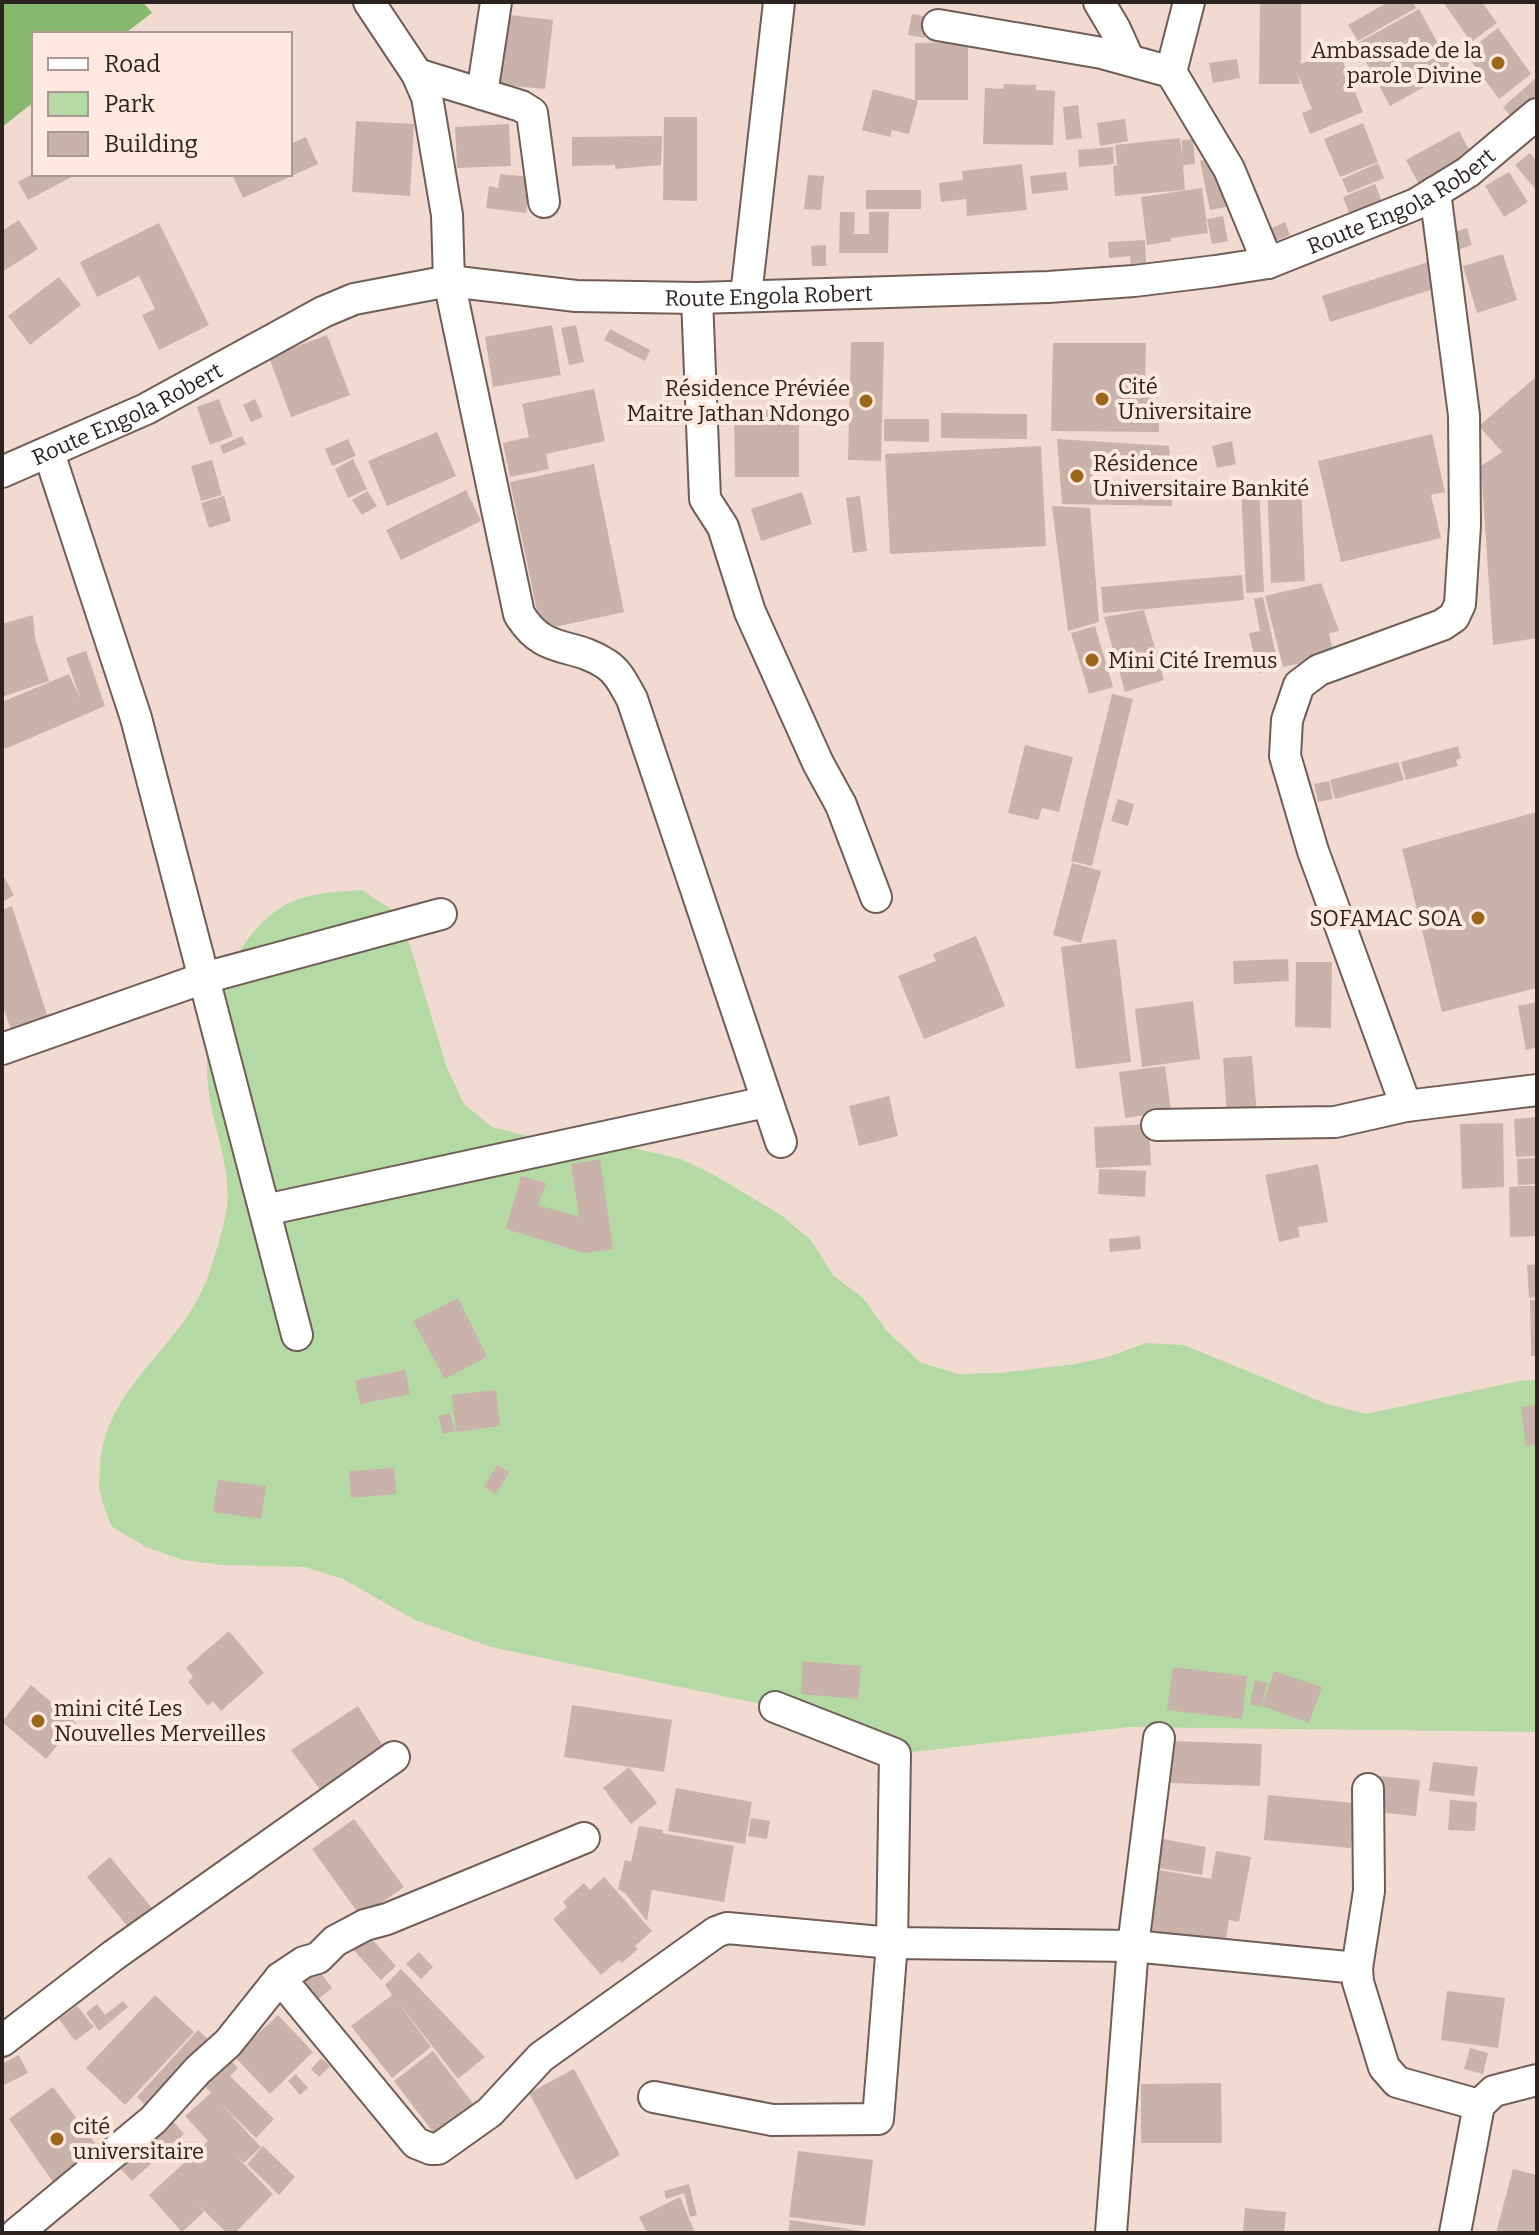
<svg xmlns="http://www.w3.org/2000/svg" width="1539" height="2235" viewBox="0 0 1539 2235" font-family="Bitter,serif">
  <rect width="100%" height="100%" fill="#f1dbd1"/>
  <!-- green -->
  <path fill="#b5d9a5" d="M362,890l35,23 15,39 35,116 17,36 28,23 39,10 71,4 79,18 33,16 67,40 30,25 22,35 30,23 24,33 33,31 38,12 41,-1 76,-9 33,-7 38,-14 38,2 143,59 39,10 153,-33 18,-1v352l-408,-5 -234,27 -120,-47 -284,-60 -76,-27 -72,-41 -38,-12 -83,-2 -39,-5 -37,-13 -35,-21c-4,-12 -9,-23 -11,-35 -2,-7 0,-16 0,-24 4,-65 51,-99 86,-149 13,-19 22,-38 28,-60 5,-16 11,-35 13,-53 4,-40 -15,-79 -19,-119 -6,-62 19,-142 72,-178 23,-15 55,-16 82,-18z"/>
  <!-- forest -->
  <path fill="#86b96d" d="M2,2h141l9,11 -28,21h-90v68l-32,25z"/>
  <!-- building -->
  <path fill="#c8b2a9" d="M1260,2h41v62l37,-15 25,63 -53,22 -8,-21 10,-4 -15,-37 3,12h-41z
    M1388,2h25l3,6 -58,33 -10,-16z
    M1443,2h39l15,21 -26,19z
    M1419,9l34,62 -63,35 -34,-62z
    M501,14l52,6 -8,69 -53,-5z
    M912,14l17,3 -4,21 -17,-3z
    M1498,28l33,46 -32,25 -34,-46z
    M968,42v58h-53v-57z
    M1237,59l3,19 -27,5 -4,-20z
    M1537,77v21l-24,21 -10,-12z
    M1004,84l32,1v5l19,1 -2,54 -70,-1 2,-56 18,1z
    M873,89l45,12 -9,33 -17,-4 -2,7 -28,-7z
    M1078,105l4,33 -16,2 -3,-33z
    M664,117h33v84l-34,-1z
    M1125,119l3,22 -28,5 -3,-23z
    M356,121l58,3 -4,72 -58,-4z
    M1363,123l15,39 -38,15 -16,-38z
    M509,124l2,42 -54,2 -2,-41z
    M1459,131l14,26 -53,29 -14,-26z
    M662,136l-1,29 -46,4v-4l-43,1v-29z
    M306,137l12,27 -75,34 -11,-24h58v-30z
    M1180,138l2,17v-15l11,-1 2,25 -12,1 2,25 -70,6 -2,-30 4,-1 -2,-20z
    M1113,147l1,17 -35,3 -1,-17z
    M1530,153l7,8v30l-22,-26z
    M1216,157l10,50 -16,3 -10,-49z
    M1378,163l6,15 -36,15 -6,-14z
    M1022,164l5,46 -60,6 -1,-17 -25,3 -2,-19 24,-3 -1,-9z
    M1066,172l2,18 -36,4 -2,-18z
    M1509,172l19,30 -24,15 -19,-31z
    M34,173v1h43l-49,26 -10,-18z
    M500,174l31,3 -5,36 -40,-5 3,-22 9,2z
    M808,175l16,1 -3,34 -17,-1z
    M1375,184l8,20 -32,14 -8,-21z
    M1202,188l6,45 -37,5v3l-24,4 -6,-48z
    M866,190h55v19h-55z
    M840,212h15l-1,22h15v-22h20l-1,41h-49z
    M1223,216l5,25 -16,3 -5,-25z
    M19,220l19,29 -36,23v-41z
    M1285,222l5,13 -20,8 -5,-12z
    M159,223l50,102 -50,25 -17,-35 13,-6 -16,-33 -42,21 -17,-35z
    M1467,228l5,17 -15,5 -6,-17z
    M1145,240l1,23 -15,1 -1,-8 -21,2 -1,-16z
    M826,245v21h-14l-1,-20z
    M1503,254l14,46 -40,13 -14,-47z
    M1434,260l9,26 -113,36 -8,-26z
    M59,277l22,28 -51,40 -22,-29z
    M552,325l9,50 -68,12 -8,-50z
    M576,325l8,37 -15,3 -8,-37z
    M610,329l40,21 -5,11 -41,-21z
    M327,335l23,60 -59,22 -22,-60z
    M851,342h33l-3,119 -33,-1z
    M1053,343h93l-1,43h8l-1,25h7v21l-108,-1z
    M1537,376v262l-44,7 -12,-179 21,-14 -23,-26z
    M594,389l11,52 -59,13 3,15 -39,8 -7,-34 26,-6 -7,-33z
    M219,399l14,37 -23,9 -13,-38z
    M255,399l8,18 -12,5 -8,-17z
    M799,409v68h-64l-1,-67z
    M941,413l86,1v25l-86,-1z
    M884,419h45v23l-45,-1z
    M437,432l19,44 -69,30 -19,-45z
    M1432,434l13,58 -14,3 10,43 -100,24 -23,-101z
    M242,436l4,8 -23,10 -3,-8z
    M348,439l8,17 -24,10 -7,-17z
    M1057,439l112,7 2,23 -78,2 1,9 77,2 1,24 -110,-2z
    M1232,441l4,23 -19,4 -5,-22z
    M1041,446l5,100 -156,8 -5,-100z
    M353,459l14,30 -19,9 -13,-29z
    M212,460l10,35 -21,6 -10,-35z
    M594,464l30,148 -83,18 -31,-148z
    M1301,483l4,98 -34,2 -4,-98z
    M1259,486l5,106 -18,1 -5,-106z
    M466,490l15,31 -80,39 -15,-30z
    M367,491l10,15 -15,9 -10,-15z
    M802,492l10,32 -51,17 -10,-32z
    M224,496l7,25 -22,7 -8,-25z
    M860,496l7,55 -14,2 -7,-55z
    M1052,506l38,2 9,114 -31,9z
    M1242,575l2,25 -141,13 -2,-26z
    M1321,583l18,48 -10,2 5,23 -51,11 -18,-71z
    M1263,597l16,71 -21,5 -9,-40 11,-2 -6,-32z
    M1144,610l20,70 -39,12 -21,-75z
    M33,615l2,23 14,43 -47,16v-73z
    M1095,626l18,61 -24,7 -18,-61z
    M86,651l19,55 -100,43 -3,-8v-39l67,-28 12,26 -15,-42z
    M1112,694l21,5 -41,167 -21,-5z
    M1025,745l48,12 -14,55 -17,-4 -4,12 -30,-7z
    M1458,746l3,12 -5,2 2,6 -52,14 -5,-18z
    M1398,762l6,18 -69,19 -5,-19z
    M1329,781l4,18 -15,3 -4,-18z
    M1118,799l16,5 -6,22 -17,-5z
    M1537,812v176l-95,24 -40,-163z
    M1072,863l29,8 -20,72 -28,-8z
    M2,873l12,22 -12,7z
    M12,906l36,112 -37,12 -9,-27v-93z
    M976,936l29,70 -81,33 -26,-63 38,-15 -3,-7z
    M1116,939l15,123 -55,7 -15,-122z
    M1288,959l1,22 -55,3 -1,-23z
    M1296,962h36l-1,66 -36,-1z
    M1193,1001l7,58 -58,8 -7,-58z
    M1537,1002v45l-11,3 -8,-44z
    M1252,1056l5,60 -30,2 -4,-60z
    M1165,1066l6,45 -46,7 -6,-46z
    M889,1096l9,40 -39,10 -10,-40z
    M1537,1117v39l-21,1 -2,-38z
    M1503,1123l1,64 -42,2 -2,-65z
    M1149,1124l2,41 -55,3 -2,-41z
    M1537,1158v26l-19,1 -1,-26z
    M600,1159l13,90 -29,4 -78,-24 15,-53 25,7 -8,22 41,12 -8,-53z
    M1318,1164l10,58 -30,5 2,10 -21,5 -14,-67z
    M1099,1169l47,2 -1,26 -47,-3z
    M1520,1186h17v50l-27,1 -1,-50z
    M1140,1236l1,13 -31,3 -1,-13z
    M1537,1264v33l-8,1 -2,-33z
    M458,1298l29,59 -42,22 -32,-58z
    M1530,1300h7v56h-6z
    M405,1370l5,24 -50,10 -5,-24z
    M496,1390l4,36 -44,6 -4,-37z
    M1537,1405v39l-11,2 -5,-39z
    M450,1413l5,18 -12,3 -5,-18z
    M497,1465l12,7 -13,22 -12,-7z
    M394,1468l2,26 -45,4 -2,-27z
    M218,1480l48,6 -5,33 -48,-7z
    M229,1631l35,42 -43,38 -8,-10 -5,5 -20,-24 5,-5 -7,-9z
    M803,1661l58,5 -3,33 -57,-5z
    M1173,1667l74,9 -5,43 -75,-9z
    M1274,1671l48,16 -13,36 -47,-17z
    M1255,1680l12,3 -6,24 -11,-3z
    M31,1685l45,38 -30,36 -44,-37z
    M572,1705l100,15 -8,52 -100,-15z
    M358,1706l30,48 -67,37 -30,-41z
    M1170,1741l92,3 -2,42 -92,-3z
    M1433,1762l45,5 -4,29 -45,-5z
    M629,1767l28,36 -26,21 -28,-36z
    M1378,1776l42,4 -4,36 -41,-4z
    M676,1788l76,14 -7,42 -77,-13z
    M1268,1795l87,8 -4,45 -87,-8z
    M1450,1800l27,2 -2,29 -27,-1z
    M751,1818l19,3 -3,18 -19,-3z
    M354,1819l50,68 -43,30 -49,-68z
    M639,1826l24,4 -1,3 72,13 -10,56 -72,-12 -5,31 -22,-28 -7,-4 7,-29 6,2z
    M1163,1839l43,8 -4,28 -44,-7z
    M1216,1851l35,6 -12,65 -10,-2 -4,25 -76,-13 11,-62 51,9z
    M110,1857l42,51 -23,20 -42,-51z
    M604,1877l48,54 -17,15 3,3 -16,14 -3,-3 -18,15 -48,-56 14,-12 -4,-5 21,-19 6,7z
    M363,1929l33,37 -15,14 -34,-37z
    M419,1952l14,15 -12,12 -15,-15z
    M316,1967l16,21 -26,21 -11,-26z
    M401,1969l84,88 -27,22 -64,-82 37,50 -39,31 -41,-52 41,-31 -7,-10z
    M1447,1991l58,7 -7,50 -57,-8z
    M155,1995l39,37 -69,73 -39,-37z
    M123,2001l5,6 -29,24 -13,-18 11,-9 8,11z
    M77,2006l17,21 -19,14 -16,-22z
    M278,2015l35,37 -43,42 -36,-38z
    M198,2030l19,17 -62,67 -18,-17z
    M1470,2048l18,5 -5,21 -19,-5z
    M433,2051l42,55 -39,30 -42,-55z
    M224,2054l14,14 -8,8 44,43 -18,19 -35,-34 40,43 -17,16 -8,-7 37,38 -38,39h-8l-29,-28 6,7 -22,20 -33,-37 59,-54 -23,-25 26,-23 -12,-13z
    M19,2055l9,18 -26,13v-22z
    M321,2058l9,8 -11,11 -8,-8z
    M574,2069l46,86 -44,25 -47,-87z
    M296,2074l12,14 -8,7 -12,-14z
    M1221,2083l1,60h-81v-59z
    M53,2087l54,72 -45,36 -53,-76z
    M165,2112l19,22 -52,47 -20,-22z
    M263,2146l32,31 -16,18 -32,-31z
    M798,2151l75,9 -8,66 -76,-9z
    M1513,2169l24,6v58h-41z
    M689,2184l8,31 -7,2 -6,-24 -18,6 -2,-8z
    M680,2197l15,36h-48l-8,-16z
    M1245,2208l41,4 -2,21h-41z
    M790,2220l71,11 -1,2h-72z"/>
  <g fill="none" stroke-linecap="round" stroke-linejoin="round">
    <!-- minor casing -->
    <g stroke="#705d55" stroke-width="34">
      <g id="minor">
        <path d="M369,2l48,72 10,23 20,118 2,66 70,333c25,42 53,27 87,50 13,8 19,23 26,35l149,443"/>
        <path d="M1099,2l16,27 14,31"/>
        <path d="M1189,2l-18,70 58,97 39,94"/>
        <path d="M938,25l164,28 69,19"/>
        <path d="M417,74l104,32 11,7 12,89"/>
        <path d="M482,94l14,-92"/>
        <path d="M746,296l33,-294"/>
        <path d="M697,298l8,201 18,28 27,85 68,151 23,42 35,92"/>
        <path d="M49,453l87,265 161,617"/>
        <path id="s1" d="M2,472l144,-63 177,-97 31,-13 95,-18 127,15 121,2 351,-11 86,-6 82,-10 52,-8 148,-59 52,-32 69,-58"/>
        <path d="M2,1049l202,-71 237,-64"/>
        <path d="M1406,1106l-93,-255 -28,-95 2,-36 12,-35 20,-15 123,-45 12,-8 6,-13 5,-79 -1,-110 -29,-223"/>
        <path d="M1157,1125l178,-3 71,-16 131,-16"/>
        <path d="M265,1210l501,-108"/>
        <path d="M1368,1789l1,102 -12,77 1,14 26,85 13,15 82,23"/>
        <path d="M280,1978l136,165 15,6h7l52,-37 51,-55 175,-125 11,-4 165,15 241,3 224,22"/>
        <path d="M2,2041l112,-86 280,-198"/>
        <path d="M654,2097l118,23 106,-1 14,-176 3,-189 -120,-47"/>
        <path d="M17,2233l136,-113 45,-50 30,-27 52,-65 24,-16 14,-4 17,-17 30,-16 22,-6 197,-81"/>
        <path d="M1111,2233l22,-287 26,-208"/>
        <path d="M1455,2233l24,-128 15,-14 43,-11"/>
      </g>
    </g>
    <!-- minor -->
    <use href="#minor" stroke="#fff" stroke-width="30"/>
  </g>
  <!-- markers -->
  <g fill="#99661a" stroke="#ffe8de" stroke-width="3">
    <circle cx="1498" cy="63" r="8"/>
    <circle cx="1102" cy="399" r="8"/>
    <circle cx="866" cy="401" r="8"/>
    <circle cx="1077" cy="476" r="8"/>
    <circle cx="1092" cy="660" r="8"/>
    <circle cx="1478" cy="918" r="8"/>
    <circle cx="38" cy="1721" r="8"/>
    <circle cx="57" cy="2139" r="8"/>
  </g>
  <g text-anchor="middle" dominant-baseline="central" stroke-width="8" stroke-linejoin="round" paint-order="stroke">
    <!-- poi labels -->
    <g font-size="22" fill="#2b231f" stroke="#ffe8de" text-anchor="start">
      <text x="1482" y="50" text-anchor="end">Ambassade de la<tspan x="1482" dy="25">parole Divine</tspan></text>
      <text x="1118" y="386">Cité<tspan x="1118" dy="25">Universitaire</tspan></text>
      <text x="850" y="388" text-anchor="end">Résidence Préviée<tspan x="850" dy="25">Maitre Jathan Ndongo</tspan></text>
      <text x="1093" y="463">Résidence<tspan x="1093" dy="25">Universitaire Bankité</tspan></text>
      <text x="1108" y="660">Mini Cité Iremus</text>
      <text x="1462" y="918" text-anchor="end">SOFAMAC SOA</text>
      <text x="54" y="1708">mini cité Les<tspan x="54" dy="25">Nouvelles Merveilles</tspan></text>
      <text x="73" y="2126">cité<tspan x="73" dy="25">universitaire</tspan></text>
    </g>
    <!-- street labels -->
    <g font-size="22" fill="#2b231f" stroke="#ffe8de">
      <text stroke="none"><textPath href="#s1" startOffset="1458">Route Engola Robert</textPath></text>
      <text stroke="none"><textPath href="#s1" startOffset="810">Route Engola Robert</textPath></text>
      <text stroke="none"><textPath href="#s1" startOffset="138">Route Engola Robert</textPath></text>
    </g>
  </g>
  <!-- border -->
  <rect width="1539" height="2235" fill="none" stroke="#2b231f" stroke-width="8"/>
  <!-- legend -->
  <rect x="32" y="32" width="260" height="144" fill="#ffe8de" stroke="#aa9992" stroke-width="2"/>
  <rect x="48" y="58" width="40" height="12" fill="#ffffff" stroke="#aa9992" stroke-width="2"/>
  <text x="104" y="72" font-size="24" fill="#2b231f">Road</text>
  <rect x="48" y="92" width="40" height="24" fill="#b5d9a5" stroke="#aa9992" stroke-width="2"/>
  <text x="104" y="112" font-size="24" fill="#2b231f">Park</text>
  <rect x="48" y="132" width="40" height="24" fill="#c8b2a9" stroke="#aa9992" stroke-width="2"/>
  <text x="104" y="152" font-size="24" fill="#2b231f">Building</text>
</svg>
